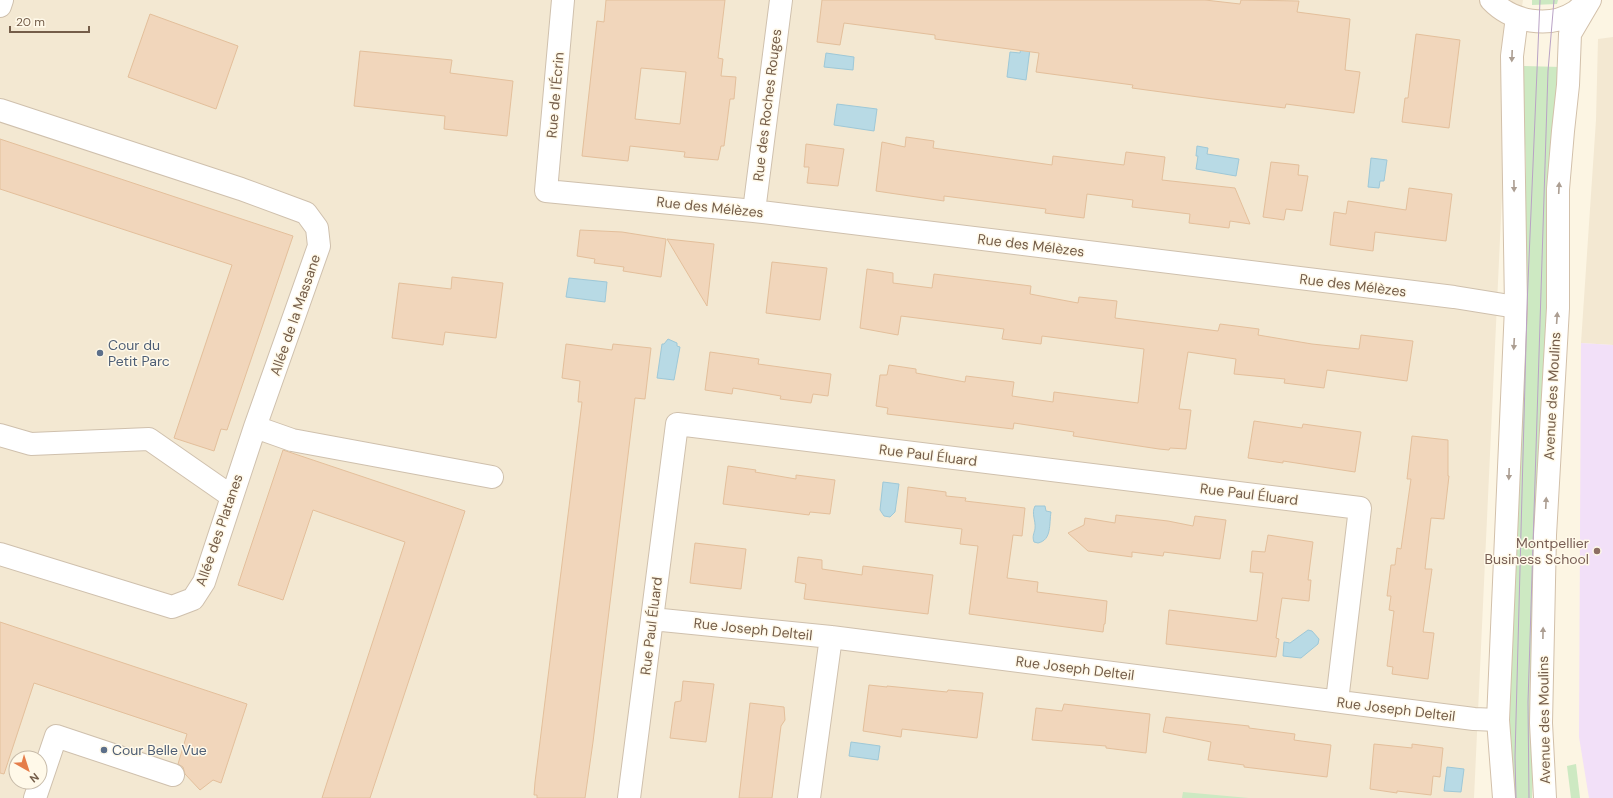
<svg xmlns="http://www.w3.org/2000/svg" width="1613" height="798" viewBox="0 0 1613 798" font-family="'DM Sans',sans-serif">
  <rect width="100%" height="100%" fill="#fcf5e3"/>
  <!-- residential -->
  <path fill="#f3e8d2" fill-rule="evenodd" d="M0,0h1523l-17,110 -32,688h-1474zM16,758h24v24h-24z
    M1613,37v308l-32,-2 15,-223 2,-81z"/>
  <!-- education -->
  <path fill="#f2e0f8" d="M1581,343l32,2v453h-24l-10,-61z"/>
  <!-- green -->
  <path fill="#cde9c2" d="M1532,0h26l-1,4 -25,1z
    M1522,66l39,1 -10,102 -19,629h-25l19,-630z
    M1576,764l4,34h-9l-4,-32z
    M1183,792l66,6h-67z"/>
  <!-- water -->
  <path fill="#b8dae5" stroke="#9ec8d7" d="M1021,47l9,2 -4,31 -19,-3 3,-25 10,1z
    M826,53l28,4 -1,13 -29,-3z
    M837,104l40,5 -3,22 -40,-6z
    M1197,146l11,2 -1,6 32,5 -3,17 -40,-7 2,-13h-2z
    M1371,158l16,2 -3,21h-4l-1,7 -11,-1z
    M569,278l38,4 -2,20 -39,-5z
    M668,339l9,4v3l3,1 -6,33 -17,-2 5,-34h2z
    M883,482l16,2 -4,28 -5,5 -6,-1 -4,-6z
    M1035,506h10l1,5 5,1c-2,12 1,28 -13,31l-4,-1c-2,-6 0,-8 1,-13 1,-9 -4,-15 0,-23z
    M1308,630l4,1 7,8 -1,5 -17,14 -18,-2 1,-14 6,1z
    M851,742l29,4 -2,14 -29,-4z
    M1447,767l17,2 -3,23 -17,-1z"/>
  <!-- building -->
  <path fill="#f1d6bb" stroke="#e3bf9b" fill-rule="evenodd" d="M606,0h119l-7,58 5,1 -2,17 15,1 -2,22h-4l-6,47h-3l-3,14 -34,-3 1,-5 -55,-6 -2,15 -46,-5 15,-135 7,1zM641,68l45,4 -6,52 -45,-5z
    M822,0h383l35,4 1,-4 58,1 -2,11 53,7 -5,51 15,2 -6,41 -68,-9 -1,4 -72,-9 -81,-11 1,-3 -97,-13 3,-19 -104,-14v-4l-91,-12 -4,22 -23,-3z
    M150,14l88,32 -22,63 -88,-32z
    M1416,34l44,6 -11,88 -47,-6 3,-24h3z
    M360,51l92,9 -2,13 63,8 -6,55 -63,-7 1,-13 -91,-10z
    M906,137l28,4 -1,7 119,17 1,-9 71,9 2,-13 39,5 -3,23 73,8 15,36 -20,-3 -1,7 -40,-5 1,-9 -58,-7 1,-7 -46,-6 -3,24 -39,-5 1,-4 -102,-13v5l-68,-10 6,-49 23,5z
    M0,139l293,97 -66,194 -6,-1 -7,22 -40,-13 58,-173 -232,-76z
    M806,144l38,5 -6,37 -31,-3 2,-16h-5z
    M1271,162l28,3 -1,10 10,1 -6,35 -16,-2 -2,11 -21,-3z
    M1409,188l43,6 -6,47 -71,-9 -2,19 -43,-6 4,-33 12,2 2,-13 58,9z
    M580,230l42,2 44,7 -5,38 -38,-6 1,-4 -30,-4 1,-4 -18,-3z
    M667,239l47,5 -7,62z
    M772,262l55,6 -7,52 -54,-7z
    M867,269l26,4v10l39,5 2,-14 97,12 -1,8 48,9 1,-6 38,4 -2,17 103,13 2,-7 39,5 -1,6 54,9 47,5 2,-14 52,6 -6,40 -80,-11 -3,18 -40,-5 1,-4 -51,-5 2,-15 -48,-7 -9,57 12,1 -5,39 -16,-1 -1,2 -10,-1 -86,-13 1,-4 -60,-9 -1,6 -126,-15 1,-6 -12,-2 4,-31h7l2,-10 27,4v4l49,9 1,-6 48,6 -2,14 41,6 1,-10 84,11 6,-54 -102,-13 -1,8 -39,-5 2,-10 -103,-13 -3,19 -38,-7z
    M452,277l51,6 -7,55 -51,-6 -2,13 -51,-7 7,-55 52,6z
    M566,344l46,6 1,-6 38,4 -6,51 -10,-1 -42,344 -8,56h-48v-3h-3l1,-13 47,-380h-4l2,-21 -18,-3z
    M710,352l49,7 -1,5 73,10 -3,22 -15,-2 -2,9 -31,-4 1,-3 -48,-8 -1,6 -27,-4z
    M1254,421l48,7 1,-4 58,8 -6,40 -72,-11v2l-35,-5z
    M1412,436l36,4v36h1l-5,43 -13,-1 -6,51h7l-9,63 11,1 -6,46 -36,-5 1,-7 -6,-1 7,-55 -5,-1 2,-14h-4l4,-31h4l2,-17 4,1 10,-70h-4z
    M283,450l182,61 -95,287h-48l83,-256 -92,-32 -30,90 -45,-15z
    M728,466l28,4 -1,2 41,7v-4l39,5 -5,34 -20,-2 -1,3 -86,-11z
    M908,487l38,5v4l20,2 -1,3 60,7 -3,28 -9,-1 -6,43 31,4 -1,10 70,9 -2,23h-1l-1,8 -134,-18 9,-68 -18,-2 2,-15 -57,-7z
    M1116,515l52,6 25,5 2,-10 31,4 -6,39 -56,-7 -1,4 -31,-4v5l-44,-6 -20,-18 16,-8 1,-7 30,5z
    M1268,535l45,7 -5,38h3l-2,21 -27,-3 -6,40 3,1 -3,18 -110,-13 3,-34 88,11 6,-48 -13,-1 2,-21 13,1z
    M695,543l51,6 -5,40 -51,-6z
    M798,557l24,3v9l40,6 1,-9 70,9 -5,39 -124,-15 2,-15 -11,-2z
    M0,622l247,82 -26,79 -8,-3 -13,10 -15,-16 -2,-7 -5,-3 9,-30 -153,-51 -30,91 -4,-1z
    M683,681l31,3 -8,58 -36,-4 5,-36 6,-1z
    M869,685l18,2v-1l60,6 1,-2 35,3 -6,45 -75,-9 -1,8 -38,-6z
    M750,703l34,4 1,13 -4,6 -9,72h-33z
    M1064,704l86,10 -4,39 -40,-5v-2l-74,-6 4,-32 26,3z
    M1166,717l83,9v2l46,6 -1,6 37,5 -4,32 -83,-10v-2l-36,-5 3,-18 -48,-10z
    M1374,744l38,4v-4l31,4 -3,29 -7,-1 -2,19 -34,-4v2l-27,-4z"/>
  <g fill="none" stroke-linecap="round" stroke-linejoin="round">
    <!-- street casing -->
    <g stroke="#cfc0ad" stroke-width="24">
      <path id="street" d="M563,0l-17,191 208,20 700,86 62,10
        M0,6l2,-6
        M0,110l241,79 65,24 11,15 2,18 -64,181 37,13 200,37
        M754,211l27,-211
        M0,435l31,9 118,-5 82,57
        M0,554l172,53 21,-8 11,-17 51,-155
        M652,619l179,18 643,82 24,1
        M35,798l21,-62 117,39
        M629,798l48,-374 683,84 -23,193
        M809,798l22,-161"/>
    </g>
    <!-- secondary casing -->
    <g stroke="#d2c0aa" stroke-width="24">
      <path id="secondary" d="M1491,0c21,22 58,29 84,12 4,-3 8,-7 12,-10
        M1504,798l-6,-78 18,-413 -4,-251 5,-39
        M1545,798l-4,-75 4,-188 13,-227v-119l5,-58 5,-46 2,-51 20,-34"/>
    </g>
    <!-- street -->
    <use href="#street" stroke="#fff" stroke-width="22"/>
    <!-- secondary -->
    <use href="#secondary" stroke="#fff" stroke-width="22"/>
    <!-- tram -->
    <path stroke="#b9a2c5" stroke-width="1" d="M1516,798l-1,-41 12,-451 13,-306
      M1529,798l-1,-96 20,-631 6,-71"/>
  </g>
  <!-- one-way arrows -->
  <defs><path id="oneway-solid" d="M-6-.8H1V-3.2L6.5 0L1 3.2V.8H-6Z"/></defs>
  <g fill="#ac9e92">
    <use href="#oneway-solid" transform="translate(1512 56) rotate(92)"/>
    <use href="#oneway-solid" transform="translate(1514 186) rotate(89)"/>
    <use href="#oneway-solid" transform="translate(1559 188) rotate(-87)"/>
    <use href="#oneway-solid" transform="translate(1557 318) rotate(-86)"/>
    <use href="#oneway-solid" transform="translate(1514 344) rotate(93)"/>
    <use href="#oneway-solid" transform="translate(1509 474) rotate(92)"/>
    <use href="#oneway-solid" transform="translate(1546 503) rotate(-87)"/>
    <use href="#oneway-solid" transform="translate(1543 633) rotate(-89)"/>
  </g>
  <!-- markers -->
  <g fill="#5c6f8a" stroke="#fff9e9" stroke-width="1.5">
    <circle cx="100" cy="353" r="4"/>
    <circle cx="104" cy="750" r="4"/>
  </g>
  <circle fill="#8d6e63" stroke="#fff9e9" stroke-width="1.5" cx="1597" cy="551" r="4"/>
  <g text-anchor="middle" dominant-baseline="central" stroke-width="3" stroke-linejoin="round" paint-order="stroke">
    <!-- street labels -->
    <g font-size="14" fill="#745d49" stroke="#fff9e9">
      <text transform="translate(555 95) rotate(-85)">Rue de l'Écrin</text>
      <text transform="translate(767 105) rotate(-83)">Rue des Roches Rouges</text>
      <text transform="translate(710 207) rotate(6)">Rue des Mélèzes</text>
      <text transform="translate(1031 245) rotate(7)">Rue des Mélèzes</text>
      <text transform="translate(1353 285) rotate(7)">Rue des Mélèzes</text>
      <text transform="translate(295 315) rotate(-71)">Allée de la Massane</text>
      <text transform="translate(1552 396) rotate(-87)">Avenue des Moulins</text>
      <text transform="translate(928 455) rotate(7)">Rue Paul Éluard</text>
      <text transform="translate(1249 494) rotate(7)">Rue Paul Éluard</text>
      <text transform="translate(219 530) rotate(-71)">Allée des Platanes</text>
      <text transform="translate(651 626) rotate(-83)">Rue Paul Éluard</text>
      <text transform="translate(753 629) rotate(6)">Rue Joseph Delteil</text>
      <text transform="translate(1075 668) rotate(7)">Rue Joseph Delteil</text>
      <text transform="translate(1396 709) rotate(7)">Rue Joseph Delteil</text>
      <text transform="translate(1544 720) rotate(-91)">Avenue des Moulins</text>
    </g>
    <!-- service labels -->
    <g font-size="14" fill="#4e5e75" stroke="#fff9e9" text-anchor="start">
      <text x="108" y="345">Cour du<tspan x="108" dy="16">Petit Parc</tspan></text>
      <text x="112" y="750">Cour Belle Vue</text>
    </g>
    <!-- education labels -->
    <g font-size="14" fill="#785e54" stroke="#fff9e9" text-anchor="end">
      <text x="1589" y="543">Montpellier<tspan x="1589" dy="16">Business School</tspan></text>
    </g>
  </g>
  <!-- north arrow -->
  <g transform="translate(28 770) rotate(141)"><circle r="19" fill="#fff9e9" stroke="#c7bba9"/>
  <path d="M0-3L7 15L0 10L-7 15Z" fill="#e57d49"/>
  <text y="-6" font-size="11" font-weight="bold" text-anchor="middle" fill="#745d49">N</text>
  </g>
  <!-- scale -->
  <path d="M10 26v6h79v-6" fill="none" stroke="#745d49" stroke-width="2"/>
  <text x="16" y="26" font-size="12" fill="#745d49" stroke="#fff9e9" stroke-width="3" paint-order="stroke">20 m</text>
</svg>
